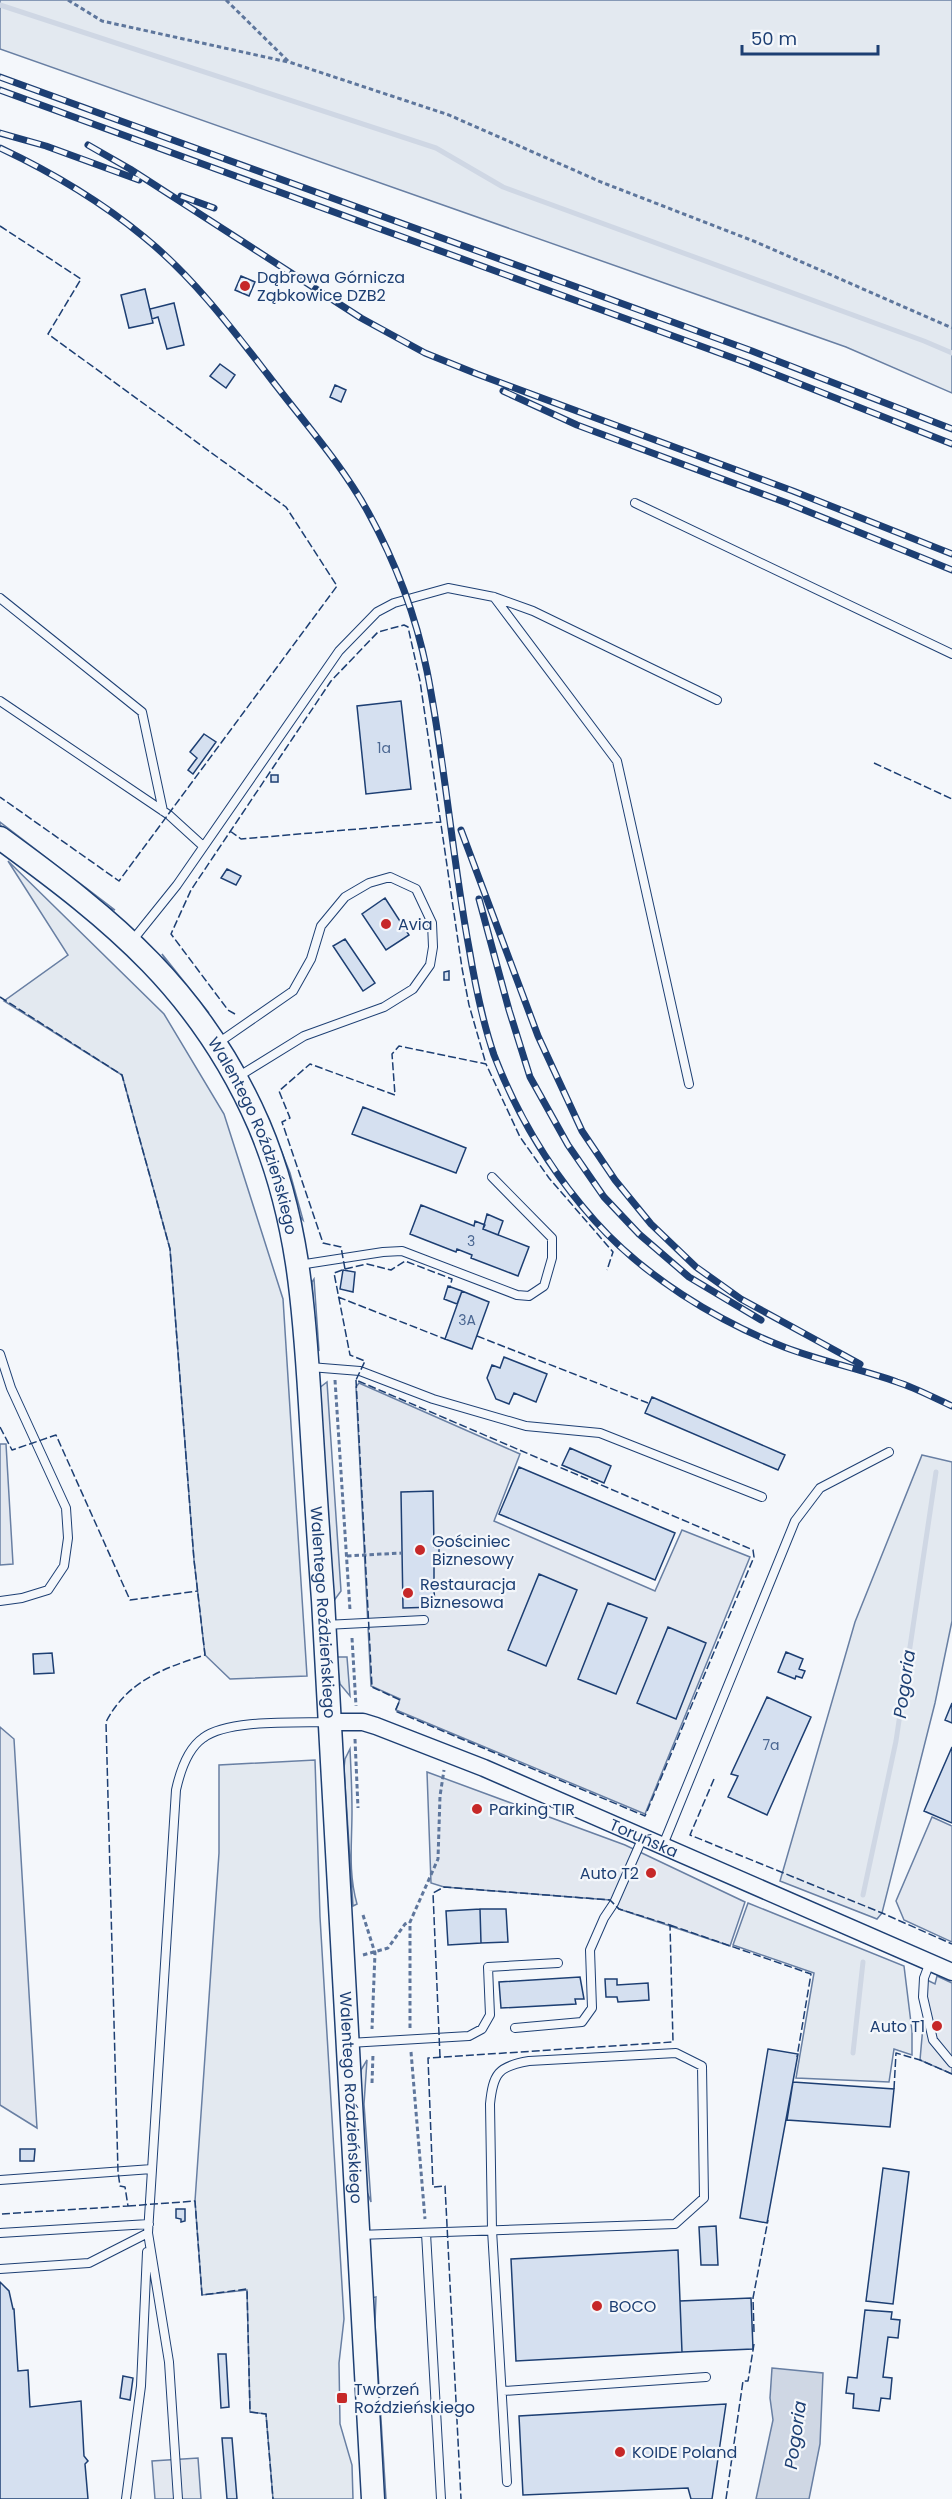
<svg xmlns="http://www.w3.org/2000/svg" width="952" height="2499" viewBox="0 0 952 2499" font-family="Poppins,sans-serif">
  <rect width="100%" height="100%" fill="#f4f7fb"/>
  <!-- green -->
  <path fill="#e3e9f0" stroke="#687fa3" stroke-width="1.5" d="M0,0h952v393l-106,-46 -846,-298z
    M0,822l115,88 -6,-2 -109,-83z
    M8,861l156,153 60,100 59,185 24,377 -77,3 -25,-24 -11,-95 -24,-311 -48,-174 -118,-74 64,-46z
    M162,954l47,59 -42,-50z
    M267,1115l23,58 13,47 -4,-4 -32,-98z
    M314,1279l5,72 -3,-7 -4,-62z
    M922,1455l30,7v159l-17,82 -53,210 -5,6 -97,-38 75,-259z
    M336,1657h11l3,39 -10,-12z
    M350,1749c1,21 2,41 2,62 0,33 -4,61 5,93l-4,2 -9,-138 1,-9z
    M315,1760l5,157 24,402 -5,44 1,61 12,41 1,34h-80l-7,-85 -16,-2 -3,-122 -45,5 -7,-94 24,-348v-88z
    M748,1903l156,63 8,65v24l-18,-6 -5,33 -93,-4 18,-105 -81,-28z
    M367,2060l-3,44 7,98 -4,-10 -7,-111 1,-11z
    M376,2297l-1,26 11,176h-3l-12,-201z"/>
  <!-- parking -->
  <path fill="#e3e8f0" stroke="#687fa3" stroke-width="1.5" d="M327,1382l14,209 -8,11 -15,-213z
    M359,1383l161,71 -26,67 161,70 27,-61 68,27 -105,257 -249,-104 4,-11 -29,-13 -15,-299z
    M0,1444h6l7,120 -13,1z
    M0,1727l14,12 23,389 -37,-23z
    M427,1772l198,73 120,57 -15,44 -111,-37 -9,-9 -166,-13 -13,-4z
    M932,1817l20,9v116l-48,-22 -8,-19z
    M937,1976l15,7v91l-32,-14 7,-80 8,4z
    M198,2458l3,41h-46l-3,-38z"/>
  <!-- water -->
  <path fill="#cfd7e4" stroke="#687fa3" stroke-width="1.5" d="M772,2368l51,5 -3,71 -11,55h-53l17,-79 -3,-22z"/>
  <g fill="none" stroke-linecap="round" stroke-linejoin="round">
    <!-- stream -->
    <path stroke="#cfd7e4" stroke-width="5" d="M0,5l436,143 67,39 421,154 28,12
      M863,1895l33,-154 40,-269
      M853,2053l10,-91"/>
  </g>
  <!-- building -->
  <path fill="#d5e0f0" stroke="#1d3f73" stroke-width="1.5" d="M241,276l14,6 -6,14 -14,-6z
    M145,289l8,34 -24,5 -8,-33z
    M174,303l10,42 -17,4 -9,-32 -6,2 -2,-10z
    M220,364l15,11 -9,13 -16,-12z
    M335,385l11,5 -5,12 -11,-5z
    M401,701l10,88 -45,5 -9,-88z
    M204,734l12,8 -23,32 -5,-4 9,-12 -7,-6z
    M271,775h7v7h-7z
    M227,869l14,7 -5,9 -15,-7z
    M385,898l24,37 -23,15 -24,-36z
    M345,939l30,44 -12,8 -30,-45z
    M449,971v9h-5v-8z
    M363,1107l103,41 -10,25 -104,-39z
    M421,1205l53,21 1,-5 10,4 -2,4 46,18 -11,29 -47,-18 1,-3 -15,-6 -1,3 -46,-18z
    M487,1214l16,7 -5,14 -15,-6z
    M343,1270l12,2 -2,20 -13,-3z
    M448,1286l14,5 -5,13 -13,-5z
    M462,1291l27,11 -17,47 -27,-10z
    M504,1357l43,17 -11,28 -22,-9 -5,11 -13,-5 -9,-21 5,-13 8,3z
    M652,1397l133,58 -7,15 -133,-57z
    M570,1448l41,18 -7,17 -42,-18z
    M519,1467l156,66 -20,47 -156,-66z
    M433,1491l1,56h5v11h-5v25h4v6h-4l1,18 -32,1 -2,-116z
    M539,1574l38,16 -31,76 -38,-16z
    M608,1603l39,15 -31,76 -38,-15z
    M668,1627l38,16 -30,76 -39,-16z
    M786,1652l17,7 -4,10 6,2 -3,7 -6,-2 -1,3 -17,-7z
    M52,1653l2,20 -20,1 -1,-20z
    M767,1697l44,20 -44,98 -39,-18 10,-21 -7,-2z
    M952,1703v20l-7,-3z
    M952,1747v76l-28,-12z
    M480,1909l1,34 -33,2 -2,-34z
    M480,1909h26l2,33 -27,1z
    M580,1977l4,22h-9l1,5 -75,4 -2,-26z
    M605,1979h12v6l31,-2 1,17 -31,2 -1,-5h-11z
    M768,2049l30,5 -31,169 -27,-5z
    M793,2082l101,7 -4,38 -103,-7z
    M20,2149h15l-1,12h-14z
    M883,2168l26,4 -16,132 -27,-3z
    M176,2209h9v12l-4,1v-3l-5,-1z
    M716,2226l2,39h-17l-2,-38z
    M678,2250l4,102 -166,9 -5,-102z
    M0,2282l9,9 4,18h1l4,62 10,-1 2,37 51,-6 3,55 4,5 -3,3 3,35h-88z
    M751,2298l2,51 -71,3 -2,-51z
    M865,2310l27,2 -1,7 9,1 -2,18 -10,-1 -5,40 9,1 -2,21 -9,-1 -2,13 -26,-3 1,-14 -8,-1 2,-16 9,1z
    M218,2354h8l3,53 -8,1z
    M123,2376l10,2 -3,22 -10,-2z
    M726,2404l-14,95h-21l-3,-11 -165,7 -4,-79z
    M222,2438h10l5,61h-10z"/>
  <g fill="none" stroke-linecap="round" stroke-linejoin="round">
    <!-- lane casing -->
    <g stroke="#1d3f73" stroke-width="10">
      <path id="lane" d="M635,503l317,151
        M494,597l123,164 72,323
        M0,598l142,114 21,99
        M0,701l169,114 34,31
        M132,941l45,-56 162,-234 38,-39 17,-9 54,-15 46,9 39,14 184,89
        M218,1043l75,-52 18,-32 10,-33 24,-29 24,-14 21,-6 26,12 16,34 1,24 -3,18 -17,24 -29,18 -80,29 -68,42
        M299,1265l84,-13 19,-1 115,44 12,1 15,-10 8,-28v-20l-60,-61
        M0,1354l11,34 55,120 2,30 -4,28 -16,24 -26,8 -22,3
        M310,1367l50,4 73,28 93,27 74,7 162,64
        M325,1625l99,-5
        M663,1845l132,-324 25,-33 69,-36
        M930,1962l-6,16 -1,19 10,43 19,23
        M515,2028l67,-6 10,-14 -2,-58 14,-32 10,-15 29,-66
        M349,2043l120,-7 13,-7 8,-14 -2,-48 70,-4
        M0,2180l152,-11
        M0,2233l149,-9
        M426,2233l15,266
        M358,2235l317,-11 29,-26 -2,-132 -26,-13 -147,8c-31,5 -36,13 -39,43l2,126 15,252
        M0,2269l89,-6 59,-30v3
        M503,2391l203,-14
        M126,2499l15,-113 6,-134
        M178,2499l-9,-137 -21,-129 28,-443c4,-18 11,-41 27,-52 25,-19 94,-15 127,-16"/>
    </g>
    <!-- street casing -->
    <g stroke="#1d3f73" stroke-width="19">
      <g id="street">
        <path id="s1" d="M331,1722h32l13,4 108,42 468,204"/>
      </g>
    </g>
    <!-- secondary casing -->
    <g stroke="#1d3f73" stroke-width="25">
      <g id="secondary">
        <path id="s2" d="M0,838c114,83 201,153 259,287 39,92 45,181 51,279 4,65 8,130 13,196 19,299 33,599 50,899"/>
      </g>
    </g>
    <!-- path -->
    <path stroke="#5e769c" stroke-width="3" stroke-dasharray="4.5 3" stroke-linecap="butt" d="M68,0l34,21 186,41
      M226,0l63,62 160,53 152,67 155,60 196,86
      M335,1380l15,230
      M347,1556l55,-3
      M352,1638l4,68
      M355,1739l3,69
      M363,1915l12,38 -3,76
      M363,1955l25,-7 17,-24 5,-2
      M410,2028v-106l28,-63 2,-63 4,-26
      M411,2052l14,167
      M372,2083l1,-29"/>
    <!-- lane -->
    <use href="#lane" stroke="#f4f7fb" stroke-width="8"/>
    <!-- street -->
    <use href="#street" stroke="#f4f7fb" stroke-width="16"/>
    <!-- secondary -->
    <use href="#secondary" stroke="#f4f7fb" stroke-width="22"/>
    <!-- rail casing -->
    <g stroke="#1d3f73" stroke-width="7">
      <path id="rail" d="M0,77l752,274 200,78
        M0,90l747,273 205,81
        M0,133l46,13 93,34
        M88,145l42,24 231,149 64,35 52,21 316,117 159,63
        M0,148c51,24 100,53 144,89 48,39 86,89 124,138 34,45 73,88 100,137 27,49 48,104 59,159 18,91 25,185 42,277 6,36 13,72 25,107 23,60 58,118 101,166 49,55 120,99 189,126 37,14 76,22 113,35 19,6 37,16 55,24
        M181,196l33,12
        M503,391l74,34 210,78 165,67
        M461,830l77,206 44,95 33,49 36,44 45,43 45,32 119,65
        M479,899l30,111 21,67 38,68 36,52 35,37 50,43 72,43"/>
    </g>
    <!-- rail -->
    <use href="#rail" stroke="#f4f7fb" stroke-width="4.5" stroke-dasharray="14" stroke-linecap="butt"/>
    <!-- fence -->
    <path stroke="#1d3f73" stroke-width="1.5" stroke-dasharray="8 3" stroke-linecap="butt" d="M0,226l81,53 -33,55 238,173 51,79 -218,295 -119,-84
      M874,763l78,36
      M230,831l11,8 199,-17
      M0,997l122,78 48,174 24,311 11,95c-41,13 -78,26 -99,67l12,450 2,14 5,1 3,19 -128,8
      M235,1014l-7,-4 -57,-76 20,-44 140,-209 47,-49 26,-7 4,2 12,54 42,287 7,37 17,59
      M345,1269l22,-5 24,6 14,-9 47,18 -2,8
      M338,1297l107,42
      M477,1336l171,67
      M356,1380l16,307 28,13 -5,11 250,105 109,-259 -1,-7 -397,-170 9,-19 -15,-6 -16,-82 11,-4 -4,-22 -18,-4 -41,-121 8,-4 -11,-27 31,-27 85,31 -3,-41 7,-8 87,18 34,73 29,41 64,74 -6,18
      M0,1427l12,23 44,-15 74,165 68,-9
      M714,1779l-24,56 192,78 70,31
      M670,1925l141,49 -14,83
      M440,2057l-7,-164 11,-6 166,13 9,9 51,16 3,117 -245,16 5,129 12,-1 16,313
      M894,2089l2,-36 24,7 32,14
      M128,2206l67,-5 7,94 45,-6 3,123 16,2 7,85
      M754,2332l-1,-34 15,-78
      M726,2499l17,-118h5l6,-37"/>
  </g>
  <!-- markers -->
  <g fill="#c62828" stroke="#f4f7fb" stroke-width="2">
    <circle cx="245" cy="286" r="6"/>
    <circle cx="386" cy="924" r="6"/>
    <circle cx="420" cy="1550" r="6"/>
    <circle cx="408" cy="1593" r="6"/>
    <circle cx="477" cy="1809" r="6"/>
    <circle cx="651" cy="1873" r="6"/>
    <circle cx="937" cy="2026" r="6"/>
    <circle cx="597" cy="2306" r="6"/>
    <rect x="336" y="2392" width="12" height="12" rx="3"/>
    <circle cx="620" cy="2452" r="6"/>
  </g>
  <g text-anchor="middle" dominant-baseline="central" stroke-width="4.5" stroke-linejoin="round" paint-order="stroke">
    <!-- number labels -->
    <g font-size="14" fill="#4b6792">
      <text x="384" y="748">1a</text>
      <text x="471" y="1241">3</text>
      <text x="467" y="1320">3A</text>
      <text x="771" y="1745">7a</text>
    </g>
    <!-- poi labels -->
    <g font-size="16" fill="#1d3f73" stroke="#f4f7fb" text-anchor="start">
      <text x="257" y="277">Dąbrowa Górnicza<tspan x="257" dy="18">Ząbkowice DZB2</tspan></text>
      <text x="398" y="924">Avia</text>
      <text x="432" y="1541">Gościniec<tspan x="432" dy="18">Biznesowy</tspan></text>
      <text x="420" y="1584">Restauracja<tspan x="420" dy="18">Biznesowa</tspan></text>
      <text x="489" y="1809">Parking TIR</text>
      <text x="639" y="1873" text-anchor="end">Auto T2</text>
      <text x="925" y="2026" text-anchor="end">Auto T1</text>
      <text x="609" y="2306">BOCO</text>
      <text x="354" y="2389">Tworzeń<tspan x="354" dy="18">Roździeńskiego</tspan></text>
      <text x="632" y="2452">KOIDE Poland</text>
    </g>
    <!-- street labels -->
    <g font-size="16" fill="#1d3f73" stroke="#f4f7fb">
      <text stroke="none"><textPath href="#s2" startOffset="400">Walentego Roździeńskiego</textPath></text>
      <text stroke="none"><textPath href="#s2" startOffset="886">Walentego Roździeńskiego</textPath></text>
      <text stroke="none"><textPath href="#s1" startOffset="336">Toruńska</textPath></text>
      <text stroke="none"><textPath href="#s2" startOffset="1372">Walentego Roździeńskiego</textPath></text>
    </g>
    <!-- water labels -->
    <g font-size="18" font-style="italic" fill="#1d3f73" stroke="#f4f7fb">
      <text transform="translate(904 1684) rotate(-82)">Pogoria</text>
      <text transform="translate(795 2435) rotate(-82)">Pogoria</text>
    </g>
  </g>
  <!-- scale -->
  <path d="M742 45v9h136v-9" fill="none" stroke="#1d3f73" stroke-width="3"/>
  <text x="751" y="45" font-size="18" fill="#1d3f73" stroke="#f4f7fb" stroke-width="4.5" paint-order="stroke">50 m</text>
</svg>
